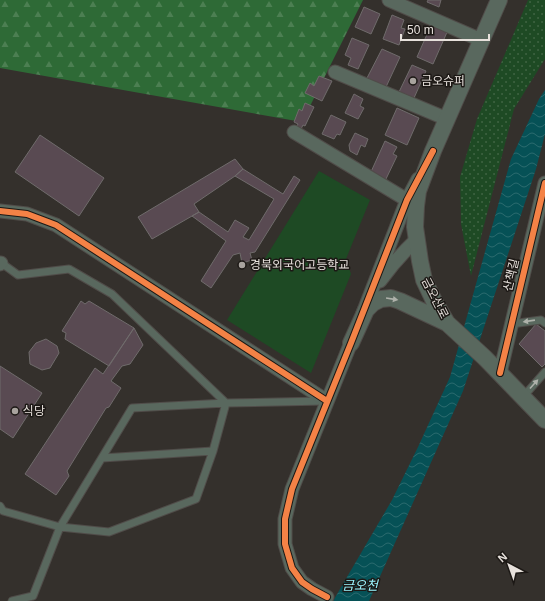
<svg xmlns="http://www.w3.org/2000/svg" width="545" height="601" viewBox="0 0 545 601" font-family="Arial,'Noto Sans KR',sans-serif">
  <defs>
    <pattern id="forest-firs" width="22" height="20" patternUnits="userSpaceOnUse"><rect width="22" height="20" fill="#2e6a36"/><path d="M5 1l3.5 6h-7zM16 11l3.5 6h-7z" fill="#4c7f52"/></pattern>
    <pattern id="park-dots" width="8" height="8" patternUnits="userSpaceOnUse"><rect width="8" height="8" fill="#1e4a24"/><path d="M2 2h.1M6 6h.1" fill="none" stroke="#3f6443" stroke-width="1.8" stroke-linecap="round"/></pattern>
    <pattern id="water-waves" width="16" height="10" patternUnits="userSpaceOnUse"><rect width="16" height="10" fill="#065156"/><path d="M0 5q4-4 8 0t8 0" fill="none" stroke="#2a6a6e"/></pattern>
  </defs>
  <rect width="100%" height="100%" fill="#34302c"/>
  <!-- grass -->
  <path fill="#1e4a24" d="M319,171l51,29 -24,59 5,15 -40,99 -84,-53z"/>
  <!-- forest -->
  <path fill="url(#forest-firs)" d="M0,0h363l-61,122 -302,-54z"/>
  <!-- park -->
  <path fill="url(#park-dots)" d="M528,0h17v59l-31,50 -43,167 -10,-52 -1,-47 17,-58z"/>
  <!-- water -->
  <path fill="url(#water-waves)" d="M545,90v44l-9,35 -73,222 -94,210h-36l59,-101 26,-53 32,-70 61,-218 28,-60z"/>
  <!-- building -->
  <path fill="#594a52" stroke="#6f6b6b" d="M428,0h13l-2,7 -12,-5z
    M364,7l16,7 -9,20 -16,-7z
    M392,15l12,5 -3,8 4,1 -6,16 -16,-6z
    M432,23l16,7 -15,34 -16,-7z
    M352,38l17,7 -11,24 -10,-4 3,-7 -6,-3z
    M382,49l18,8 -14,30 -19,-9z
    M412,65l14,6 -12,27 -15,-6z
    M319,76l13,5 -10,20 -17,-8 5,-10 4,3z
    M354,94l9,5 -3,7 4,2 -6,11 -13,-6z
    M305,103l9,4 -9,19 -2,-1 -2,4 -5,-1 2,-4 -4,-2 5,-13 3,2z
    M397,108l22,10 -12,27 -22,-10z
    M331,115l15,7 -6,13 -3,-1 -3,5 -12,-5z
    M355,133l13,6 -3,8 -4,-2 -4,10 -7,-4 -1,-6z
    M40,135l64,43 -25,38 -64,-44z
    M385,141l12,6 -4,7 4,2 -12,25 -15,-7z
    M235,159l8,10 -8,7 -41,28 5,8 -47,27 -14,-22z
    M243,169l40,25 11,-18 6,4 -45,72 -5,1 2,7 -10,3 -2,-10 -7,2 -22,33 -10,-7 25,-40 -34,-25 7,-4 29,20 7,-12 14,8 -6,9 6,3 25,-41 -39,-23z
    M81,301l4,3 4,-3 45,27 -25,38 -44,-27 1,-6 -4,-2z
    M536,324l9,7v33l-3,3 -23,-23z
    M134,328l9,17 -13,19 -8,2 -11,15 10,7 -12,19 -3,1 -39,63 2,5 -13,19 -31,-21 70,-106 8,6z
    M46,339l11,7 2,7 -9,15 -8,2 -12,-6 -1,-12 7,-9z
    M0,366l42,27 -29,45 -13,-9z"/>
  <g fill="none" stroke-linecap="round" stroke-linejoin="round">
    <!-- service casing -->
    <g stroke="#504c49" stroke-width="9">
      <path id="service" d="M0,262l18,13 51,-6 43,25 114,109 99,-2
        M511,324l30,-4 4,3
        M523,397l22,-25
        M226,403l-13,48 -17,48 -87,33 -49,-5 72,-119z
        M102,458l111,-7
        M0,506l3,5 57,16 -27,69 -21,5"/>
    </g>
    <!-- minor casing -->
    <g stroke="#504c49" stroke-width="15">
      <path id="minor" d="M389,0l92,40
        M335,72l112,47
        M294,132l113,68
        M0,211l27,3 29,11 271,176
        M0,264l1,-1
        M380,281c11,-15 23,-29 37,-42
        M363,313l44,-113 11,-21
        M500,373l45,-190
        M327,597l-15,-8 -10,-7 -10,-14 -7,-24v-25l7,-30 62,-154"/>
    </g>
    <!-- tertiary casing -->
    <g stroke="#504c49" stroke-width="18">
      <path id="tertiary" d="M499,0l-66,151 -15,40 -2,15 -1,21 5,34 4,19 10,21 13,22 38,35 60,62
        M351,343l15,-33 7,-7 8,-4 10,-1 9,3 47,22"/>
    </g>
    <!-- service -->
    <use href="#service" stroke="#59685e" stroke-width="7"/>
    <!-- minor -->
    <use href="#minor" stroke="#59685e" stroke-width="13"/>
    <!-- tertiary -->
    <use href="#tertiary" stroke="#59685e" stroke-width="16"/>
    <!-- cycleway casing -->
    <g stroke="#1c1815" stroke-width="8">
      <path id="cycleway" d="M0,211l27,3 29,11 271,176
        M500,373l45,-190
        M327,597l-15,-8 -10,-7 -10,-14 -7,-24v-25l7,-30 59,-146 56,-143 26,-49"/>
    </g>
    <!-- cycleway -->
    <use href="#cycleway" stroke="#f48246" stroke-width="6"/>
  </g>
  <!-- one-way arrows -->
  <defs><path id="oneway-solid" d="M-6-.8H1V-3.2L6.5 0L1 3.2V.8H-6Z"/></defs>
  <g fill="#aeb1aa">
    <use href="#oneway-solid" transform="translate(392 299) rotate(9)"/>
    <use href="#oneway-solid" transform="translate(529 321) rotate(172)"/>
    <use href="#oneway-solid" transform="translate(534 384) rotate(-48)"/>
  </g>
  <!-- markers -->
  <g fill="#a8a39e" stroke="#1c1815" stroke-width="1.5">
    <circle cx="413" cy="81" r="4"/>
    <circle cx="242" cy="265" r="4"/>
    <circle cx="15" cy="411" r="4"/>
  </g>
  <g text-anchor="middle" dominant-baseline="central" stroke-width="3" stroke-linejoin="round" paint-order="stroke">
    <!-- poi labels -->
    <g font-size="12" fill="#e7e1dc" stroke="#1c1815" text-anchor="start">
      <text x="421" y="81">금오슈퍼</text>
      <text x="250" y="265">경북외국어고등학교</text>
      <text x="23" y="411">식당</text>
    </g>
    <!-- street labels -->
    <g font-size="12" fill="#e7e1dc" stroke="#1c1815">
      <text transform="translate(511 275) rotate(-77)">산책길</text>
      <text transform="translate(435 298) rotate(63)">금오산로</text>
    </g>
    <!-- water labels -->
    <g font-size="13" font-style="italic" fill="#9af4fd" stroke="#1c1815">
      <text x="360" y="585">금오천</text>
    </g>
  </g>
  <!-- north arrow -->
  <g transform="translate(509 565) rotate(319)" stroke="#1c1815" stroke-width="3" paint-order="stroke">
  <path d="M0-3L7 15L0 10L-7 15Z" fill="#e7e1dc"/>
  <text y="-6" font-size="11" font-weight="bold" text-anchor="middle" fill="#e7e1dc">N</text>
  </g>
  <!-- scale -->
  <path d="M401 34v6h88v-6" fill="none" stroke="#e7e1dc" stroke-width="2"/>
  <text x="407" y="34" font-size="12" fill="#e7e1dc" stroke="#1c1815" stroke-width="3" paint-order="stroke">50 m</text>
</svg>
